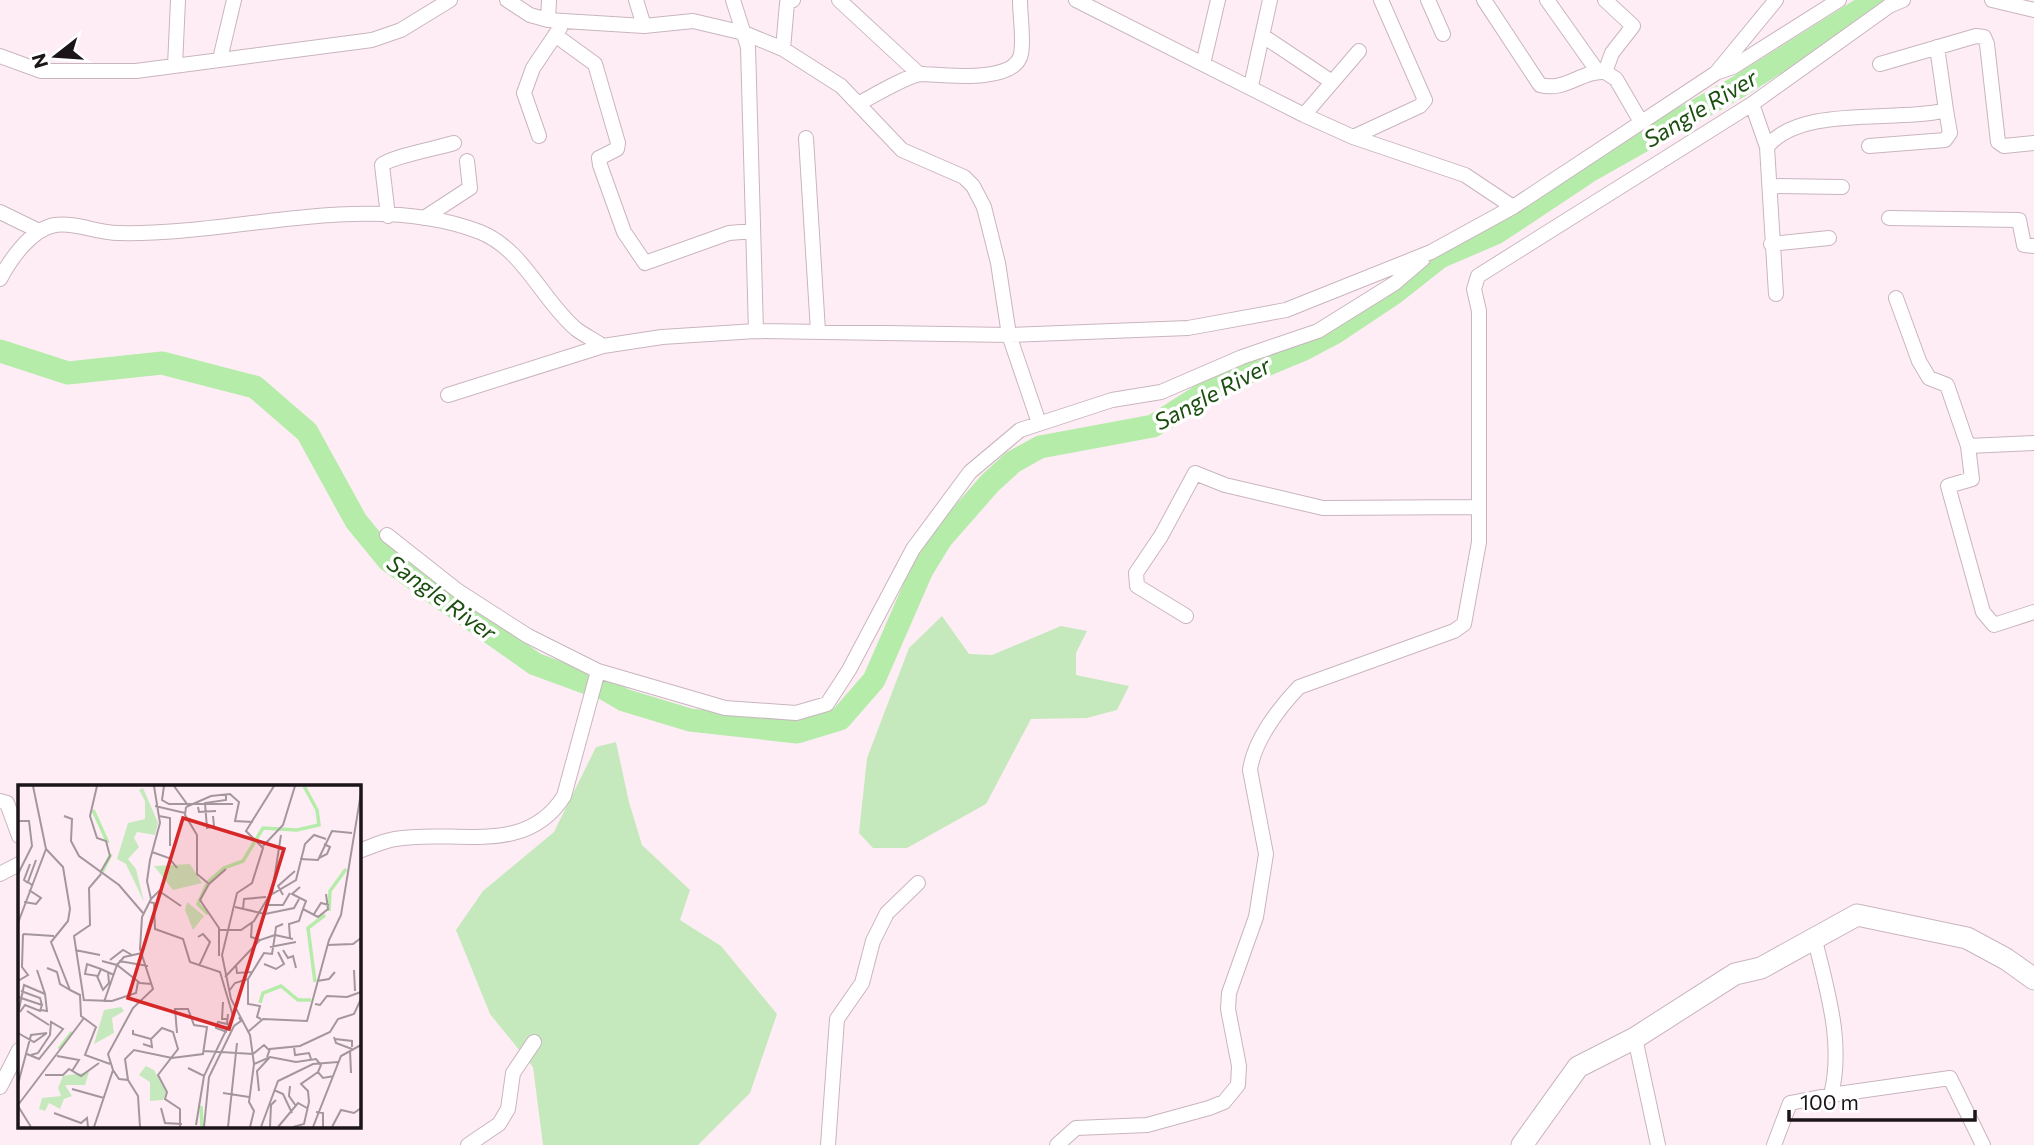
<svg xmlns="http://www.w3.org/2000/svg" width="2034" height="1145" viewBox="0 0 2034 1145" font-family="Commissioner,sans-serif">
  <rect width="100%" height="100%" fill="#ffedf6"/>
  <!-- green -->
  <path fill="#c5e9bd" d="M942,616l27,38 23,1 69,-29 26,5 -11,22v22l53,11 -12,24 -30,8 -56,1 -45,85 -79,44h-34l-14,-15 8,-75 42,-110z
    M616,742l13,60 13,43 48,45 -10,30 41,26 56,68 -27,79 -52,52h-155l-10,-78 -43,-53 -34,-84 27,-39 71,-59 42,-85z"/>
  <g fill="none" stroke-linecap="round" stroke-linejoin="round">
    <!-- river -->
    <path stroke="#b5ecaa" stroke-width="23" d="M0,351l68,22 94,-10 93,24 52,45 49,89 32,39 147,104 52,19
      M602,687l22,13 66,20 107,12 43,-13 34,-39 48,-110 19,-31 49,-56 23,-21 27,-15 113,-21 63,-40 86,-36 34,-18 57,-38 47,-37 56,-24 95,-63 147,-83 138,-87"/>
    <!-- street casing -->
    <g stroke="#c9b5bf" stroke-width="16">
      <path id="street" d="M507,0l23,15 18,5 96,6 49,-5 51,12 39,16 58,37 61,64 62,27 9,9 11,21 14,56 11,72 30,88
        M636,0l8,26
        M733,0l15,47 8,284
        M839,0l80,74
        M1076,0l228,115 49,22 112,38 48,32
        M1428,0l15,34
        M1484,0l56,85c25,7 42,-15 65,-13l11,7 25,43
        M1547,0l51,72
        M1605,0l28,26 -21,27 -7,19
        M1992,0l42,10
        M548,20l1,-20
        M555,35l40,29 23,79 -1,6 -18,9 1,7 24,67 21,31 84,-30 24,-2
        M1263,36l69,46
        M783,49l4,-46 6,-3
        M0,56l41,15h95l236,-31 29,-10 49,-30
        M220,59l14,-59
        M1203,64l15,-64
        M1880,64l96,-28 8,1 3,7 11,98 6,4 30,-3
        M175,66l3,-66
        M1718,72l15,-5 106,-67
        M1251,86l19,-86
        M858,104c13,-7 52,-30 64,-30 21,1 93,10 99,-20 3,-16 -1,-37 -1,-54
        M1752,104l15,43 9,147
        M1304,115l55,-64
        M539,136l-15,-43 9,-25 27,-40
        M1353,137l67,-31 5,-6 -44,-100
        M806,138l12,193
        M1869,146l76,-6 5,-7 -4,-23
        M1767,147c34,-43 131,-24 179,-37l-9,-63
        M1770,186l72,1
        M0,212l39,19
        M388,216l-6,-51c8,-8 56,-17 72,-22
        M424,218l46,-30 -3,-27
        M1889,218l130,2 5,25 10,1
        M1771,244l58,-6
        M0,279c10,-19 31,-50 55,-54 21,-3 42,8 63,8 116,3 251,-44 362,-1 43,17 62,68 96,97 8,6 18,11 27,17l59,-9 94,-6 253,4 179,-7 98,-18 145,-58 82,-45 203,-134 60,-73
        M1896,298l23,63 10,17 18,7 21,61
        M448,395l155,-49
        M2034,443l-66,3 4,33 -24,7 35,126 11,13 40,-13
        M387,535l71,56 70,45 70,35 127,37 71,5 31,-9 22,-34 64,-121 57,-77 50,-42 92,-30 49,-8 81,-35 76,-26 77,-48 28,-24
        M1186,616l-49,-30 -1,-13 25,-37 34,-63 30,12 98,23 156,-1
        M0,801l7,2 12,33
        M359,851c11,-4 24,-10 36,-12 59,-11 130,19 169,-43l34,-125
        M0,874l19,-10
        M1635,1038l23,107
        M0,1087l19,-37
        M1831,1095l119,-17 33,67
        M468,1145l31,-21 9,-15 5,-36 21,-31
        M828,1145l9,-126 25,-36 11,-42 14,-28 31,-30
        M1057,1145l19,-17 71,-3 62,-17 15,-6 14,-17 1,-19 -11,-57 1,-16 27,-76 10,-63 -16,-84c4,-29 28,-61 49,-83l155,-56 10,-7 15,-82v-231l-5,-22 4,-13 274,-172 137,-98 14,-6
        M1774,1145l16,-42 41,-8c13,-53 -4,-104 -16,-155"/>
    </g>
    <!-- secondary casing -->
    <g stroke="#c9b5bf" stroke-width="23">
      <path id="secondary" d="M1522,1145l56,-78 57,-29 100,-64 26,-6 96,-53 110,23 39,21 28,20"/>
    </g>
    <!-- street -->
    <use href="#street" stroke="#fff" stroke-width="14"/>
    <!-- secondary -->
    <use href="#secondary" stroke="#fff" stroke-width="21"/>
  </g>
  <g text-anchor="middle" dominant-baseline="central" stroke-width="7" stroke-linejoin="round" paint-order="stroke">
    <!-- water labels -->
    <g font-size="23" font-style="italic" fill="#1a4e0f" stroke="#fff">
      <text transform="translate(1700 108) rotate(-31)">Sangle River</text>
      <text transform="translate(1212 393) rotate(-28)">Sangle River</text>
      <text transform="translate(442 597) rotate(36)">Sangle River</text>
    </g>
  </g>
  <!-- overview -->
  <g transform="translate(18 785)">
    <rect width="343" height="343" fill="#ffedf6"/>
    <path d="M125,3l15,35 -3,12 -18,-3 -3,6 5,9 -11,12 8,10 8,33 -18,-38 -9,-5 11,-36 17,-4v-18l-6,-11zM172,79l12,19 -29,7 -19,-24zM169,117l17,14 -11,14 -8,-20zM103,222l3,4 -12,7 2,15 -20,11 10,-34zM128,281l8,4 12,22 -3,8 -13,1v-19l-11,-7zM71,287l-4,13h-20l7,11 -8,3 -4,10 -11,-6 -4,8 -6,-2 3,-11 19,-2 -3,-8 5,-12z" fill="#c5e9bd"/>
    <path fill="none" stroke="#b5ecaa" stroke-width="3.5" d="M75,25l15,33M83,89l10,-20M190,97l16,-14 19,-7 20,-33 34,2 22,-5 -2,-15 -13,-24M189,99l-9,20 10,10M311,126l1,-20 16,-22M297,197l-7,-54 17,-13M242,218l3,-10 18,-7 17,14h13M41,264l13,-17M183,321l1,21"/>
    <path fill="none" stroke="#a4969d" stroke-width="2" d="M79,1l-7,30 7,22 9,3 4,15 -10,17M146,1l-2,14 7,4h64M156,1l13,18M137,21l30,7M168,22l25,-11 19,-2 9,8 -4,19 18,1M168,22l-1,8 12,20v39l12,10M180,22l1,5 17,-1M46,31l8,3 -1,22 8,15 40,29 24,28M141,31l11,2v28M195,31l1,10 -7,2 -2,-25 21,-3v-6M0,36h11l3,25 -14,28M245,61l20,-21 12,-39M28,64l17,18 7,42 -2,12 -17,21 19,48 10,5 1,21 15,11 -11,28 25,9M134,67l17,6 8,10M301,73l8,-4 3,-7 -6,-3M282,74l18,1 14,-29 20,2M10,98l-4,-3 6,-16M15,101l-5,-4 8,-22M282,102l-8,7 14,7 -3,8M254,108l9,-58M265,110l-5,-9 17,-15M133,114l8,-8 22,15M6,117l12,2 5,-6 -12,-8M131,117l5,1 1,26 28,10 7,23 30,10 13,44 -29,60 -16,-8M247,120h18l7,-12M217,122l30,7 29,-6 5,-9M225,124l1,-10 22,-2M296,129l7,-11 8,2M234,137l-1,15 9,3M0,138l28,-74 -13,-63M201,145h22l13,-9 15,-25 27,-16 9,-36 9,-9 12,4M5,149l31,2M180,152l5,-3 7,8 -11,24M272,153l-1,-14 10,-3 4,-12 15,8 10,-8 -2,-15M309,160l26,-1 8,-6M252,162l26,-5M57,165l25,5M265,165l5,8 5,-2 3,12M201,171v-28l-19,-28 9,-16 17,-15M92,175l13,-10 9,5M84,176l15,4 7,-8 18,-4M101,176l29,5M246,179l12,5 8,-5 -6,-12M218,180l1,8 15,-1M29,183l10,4 3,12 10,6M83,184l-3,7 -13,-2 2,-10 14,5 13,6M19,185l8,24M336,185l1,21M79,191l6,14 6,-7 -1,-11M207,192l35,-37 15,-5 1,-8 7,-3M0,196l10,-6 -6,-8 1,-33M299,196l12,-2 6,-7M3,206l19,7 2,7M211,206l6,-8 13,-4M0,212l24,8 -2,6 -15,-6 -5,7M65,215l29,1 24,-8 2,-11M66,216l-10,-65 16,-11 -1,-37 12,-14M86,217l13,-37 23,18 12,1M205,217l-1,17h6M297,219l5,1 7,-9 20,1 14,-5M9,226l22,14M0,229l6,-29 21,9 2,17 -6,-1M243,234l-4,-2 3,-11 -12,-2v-25l16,-26 8,1 3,-19 18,4M115,245v4l18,5M231,246l14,-12 44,2 22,-81 12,-25 20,-122M209,247l-11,-4 2,-6 9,2 1,-10M0,248l16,9 13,-9M316,252l2,6 16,6M317,254l17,2v6M125,259l9,3 -1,-8 11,-11 11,4 5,17 -20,26 9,17 -2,7 15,10v18M276,262l1,8 14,-2 2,6M332,265l1,23M186,266l49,3 11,-9 5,5M9,269l12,5 24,-30 -12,-7 -1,13 -12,18 -7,2M39,271l22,4 -7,11M249,272l3,-8 30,-3 30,-14 8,-13 16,-5 7,-15M236,279l16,-7 26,5 20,-3 5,6 -3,7M95,285l6,9 9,1 10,16 2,31M27,290h18l6,-6 12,7 18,-13M110,295l-3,-21 9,-9 38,8 31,-4 4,-27 -13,-2 -6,-16h-13l2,24M0,299l13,-49 16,-2M272,301l-1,10 7,10M54,304l32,9M256,305l9,4 9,19M241,306l-2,-20 13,-14M205,308l26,4M0,320l66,-87M0,321l13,21M143,323l4,15 17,1M298,327l7,1v14M36,328l27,10 6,-5 1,9M178,340l8,-49M76,342l19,-57 -5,-16 25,-46 20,-19 -13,-40 2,-32 9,-18 -4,-18 3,-21 10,-37 -6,-37M186,342l5,-50 25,-51 7,-5 -2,-4M210,342l9,-84M232,342l4,-16 -5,-9 5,-38 -4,-29 -19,-36 -9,-44 15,-62 15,-10 11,-35 -17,-17 28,-45M243,342l17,-46 35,-17 25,-2M252,342l1,-22 5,-5M260,342l20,-24 9,5M275,342l11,-3 5,-22 -1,-11 -7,-7 17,-12 5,6 11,-2M295,342l28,-71 20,-11M314,342l9,-17 13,3 7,-5"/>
    <path fill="#d62828" fill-opacity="0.15" stroke="#d62828" stroke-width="3.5" d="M165,33l101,31 -55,180 -101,-31z"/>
    <rect width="343" height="343" fill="none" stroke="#1b1418" stroke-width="3.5"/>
  </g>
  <!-- north arrow -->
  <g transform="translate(56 56) rotate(253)" stroke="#ffffff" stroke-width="5" paint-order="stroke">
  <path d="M0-5L12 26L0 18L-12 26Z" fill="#1b1418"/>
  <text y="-10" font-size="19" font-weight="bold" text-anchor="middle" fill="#1b1418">N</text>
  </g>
  <!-- scale -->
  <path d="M1789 1110v10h186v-10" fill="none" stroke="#1b1418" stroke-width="3.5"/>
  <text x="1800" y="1110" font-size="21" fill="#1b1418" stroke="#ffffff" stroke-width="5" paint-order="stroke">100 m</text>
</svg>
